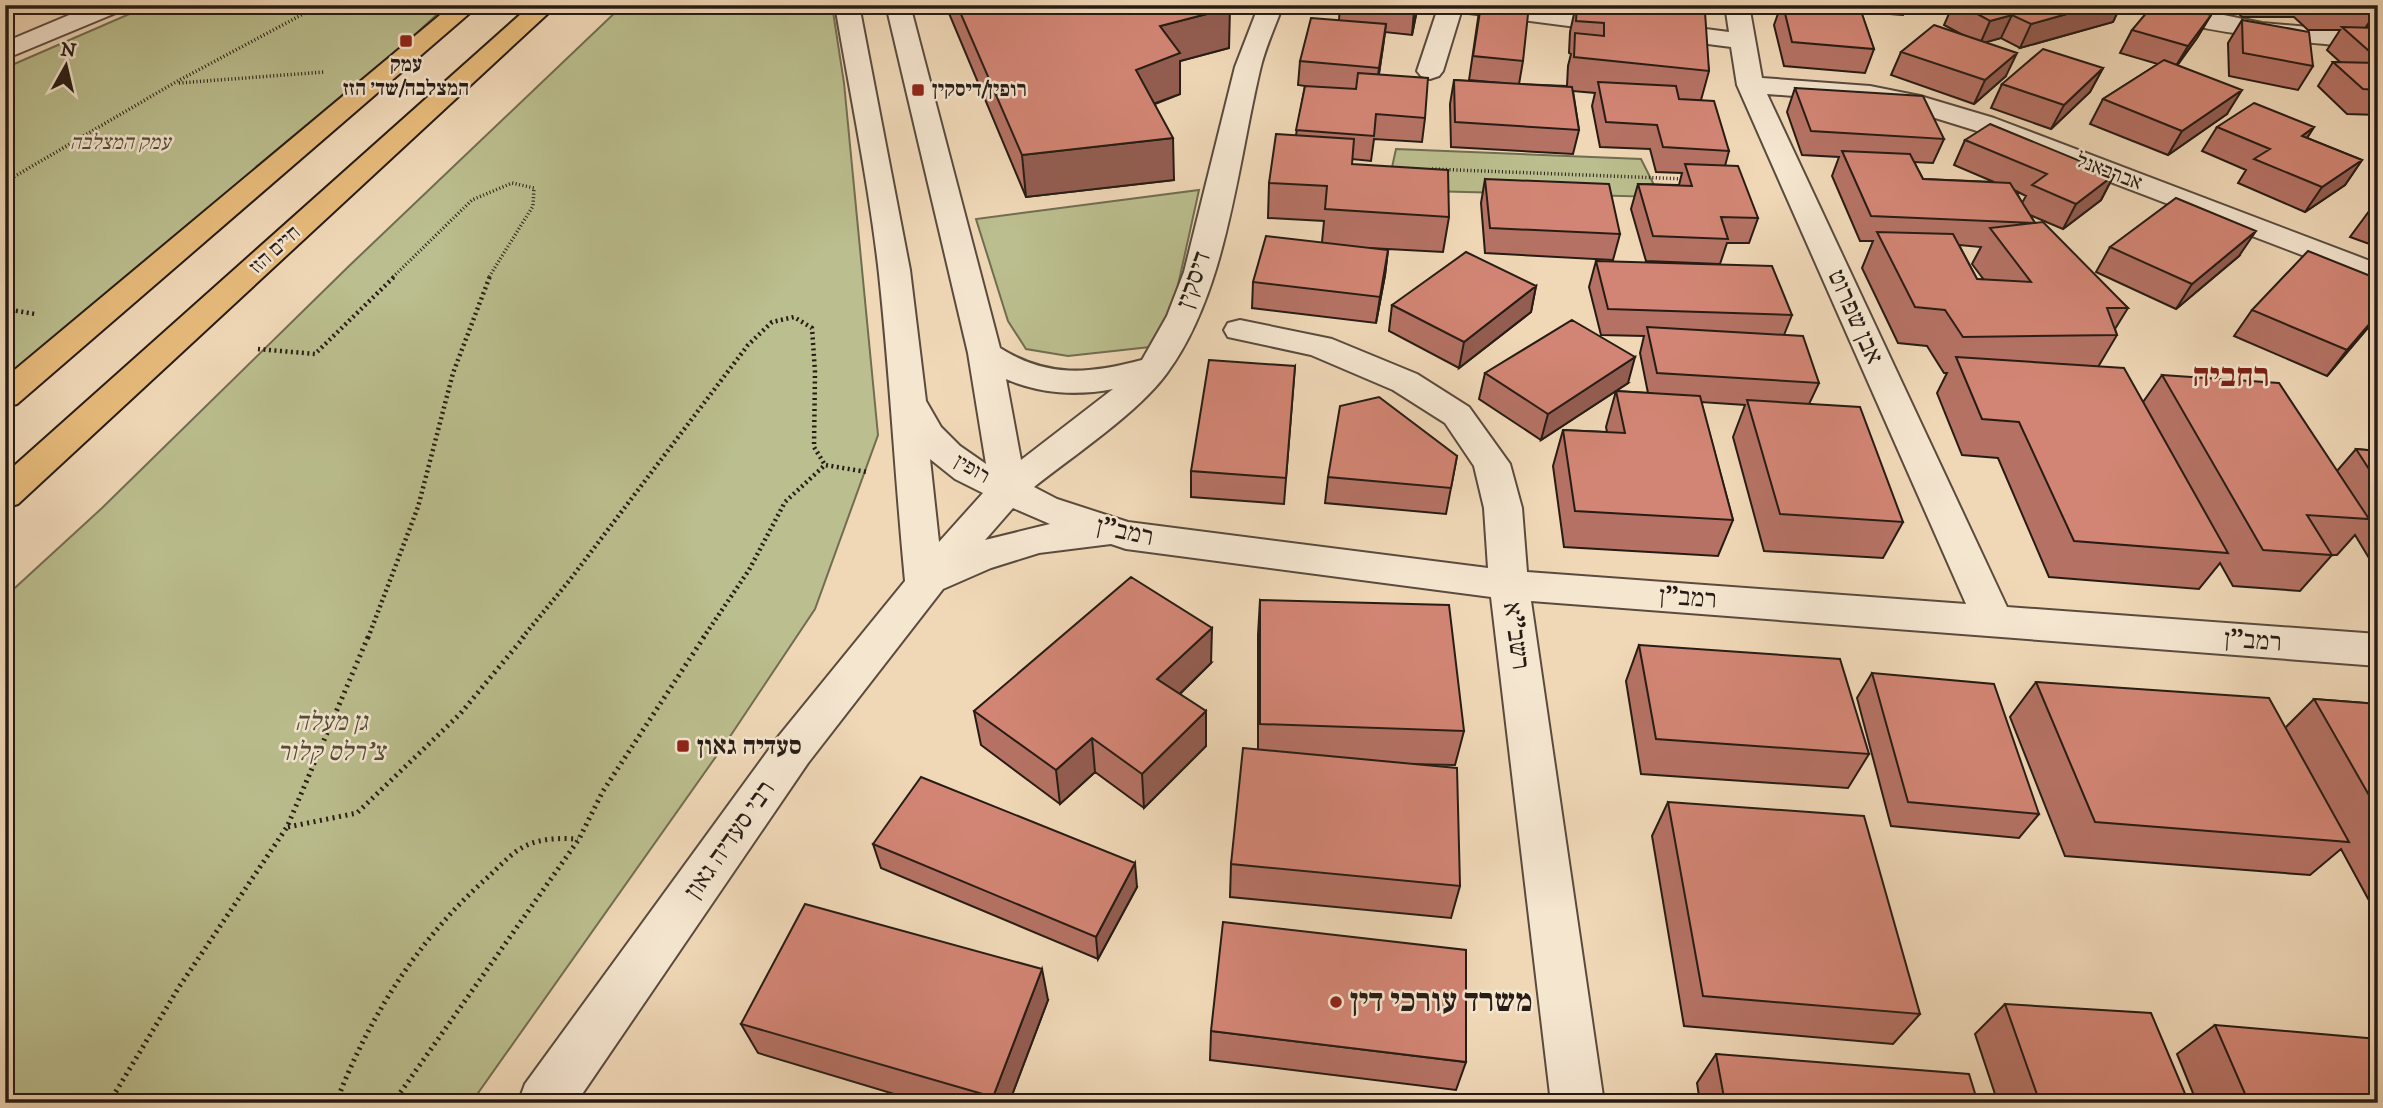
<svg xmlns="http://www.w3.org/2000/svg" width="2383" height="1108" viewBox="0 0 2383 1108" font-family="'IM FELL DW Pica','Frank Ruhl Libre',serif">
  <rect width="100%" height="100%" fill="#f0d8b7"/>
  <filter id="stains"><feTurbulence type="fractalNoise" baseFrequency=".00286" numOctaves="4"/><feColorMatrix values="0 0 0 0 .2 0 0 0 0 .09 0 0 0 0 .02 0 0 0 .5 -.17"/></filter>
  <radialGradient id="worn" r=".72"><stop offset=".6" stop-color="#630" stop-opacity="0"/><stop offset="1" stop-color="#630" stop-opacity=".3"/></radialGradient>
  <!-- green -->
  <path fill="#bbbe8e" stroke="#716d52" stroke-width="2" d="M150,5h297l-84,78 -358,303v-318z
    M623,5h209l12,78 34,352 -63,174 -88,132 -256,362h-466v-506l97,-89 247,-242z
    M1396,149l245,10 19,38 -273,-7z
    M1199,190l-28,127 -21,30 -82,9 -42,-7 -18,-28 -32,-102z"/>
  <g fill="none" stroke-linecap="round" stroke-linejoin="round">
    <!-- minor casing -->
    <g stroke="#594b3e" stroke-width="4">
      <path id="minor" d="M5,5h17l-3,5 -14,4z
        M93,5h33l-3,5 -118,49v-17z
        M835,5h24l51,265 16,131 15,26 19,19 26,18 -18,-111 -82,-348h24l90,343c48,30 89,26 142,12l25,-44 17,-44 51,-205 24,-62h24c-8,22 -18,43 -23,65 -23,97 -33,221 -93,303 -28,39 -94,83 -133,114l23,12 71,23 360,46 -4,-60 -10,-42 -29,-43 -52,-33 -82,-35 -83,-18 -4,-7 4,-7 12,-3 92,19 85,35 52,33 41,57 12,44 5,64 439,32 -229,-519 -6,-38 -270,-35 -18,59 -4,5 -9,3 -9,-3 -4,-5 22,-66h79l211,27 -4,-27h24l13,73 108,8 50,10 74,22 384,146v20l-404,-154 -68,-21 -36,-7 -103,-8 240,513 371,27v32l-847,-65 73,502h-53l-60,-506 -365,-48 -15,-5 -72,9 -48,15 -48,21 -135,174 -232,340h-58l7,-19 253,-347 127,-156c-10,-103 -15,-205 -26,-307 -10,-90 -29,-180 -44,-269zM1006,379c33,15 72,17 107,10l-92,71zM930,459l25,20 28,14 -44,49zM1013,508l37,16 -65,16z
        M2138,5h38l86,18 116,10v15c-37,-1 -223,-18 -240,-43z"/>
    </g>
    <!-- major casing -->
    <g stroke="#271c15" stroke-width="4">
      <path id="major" d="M452,5h27l-462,399 -12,3v-29z
        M531,5h26l-539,499 -13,4v-34z"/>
    </g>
    <!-- path-far2 -->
    <path stroke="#271c15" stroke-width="3.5" stroke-dasharray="1 2.5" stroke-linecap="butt" d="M152,10l12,-5
      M179,83l145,-11
      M1432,169l254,10
      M5,182l169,-99 146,-78
      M393,277l79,-77 40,-17 22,5 -1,18 -44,71"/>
    <!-- path-far1 -->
    <path stroke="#271c15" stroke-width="4.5" stroke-dasharray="2 3.5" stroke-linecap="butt" d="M5,309l30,5
      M258,349l57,5 80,-78
      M368,638l50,-131 35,-134 37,-97
      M522,638l47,-57 179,-236 24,-23 22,-5 18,11 3,44 -1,75 11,18
      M703,638l46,-68 36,-68 40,-37 42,7"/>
    <!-- path -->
    <path stroke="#271c15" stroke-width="5" stroke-dasharray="2 4.5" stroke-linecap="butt" d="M288,827l69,-14 103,-99 64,-77
      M109,1103l70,-116 108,-160 81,-190
      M336,1103c32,-85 83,-165 152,-226 11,-10 23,-24 37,-31 16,-8 36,-8 53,-7
      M393,1103l186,-264 24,-48 101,-154"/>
    <!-- minor -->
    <use href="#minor" fill="#f5e6d0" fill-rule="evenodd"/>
    <!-- major -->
    <use href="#major" fill="#e8bc7c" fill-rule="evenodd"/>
  </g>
  <!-- wall -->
  <path fill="#b57264" stroke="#271c15" stroke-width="2" fill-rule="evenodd" d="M947,5h282v43l-49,13v33l-25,10 19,76 -148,17 -78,-186z
    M1340,5h78l-6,30 -27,-3 -6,42 46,44 -3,24 -48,-3 -3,22 -19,-2v5l97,53 -6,35 -74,-4 19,2 -3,25 -9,48 -124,-15 1,-26 69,-40 2,-21 -56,-3 1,-35 27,-48 9,-49 -7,-1 2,-24 39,-41z
    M1480,5l43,56 -4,23 48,2 1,-20 3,-12 -2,-1 1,-21 6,-27h127l-2,7 8,59 -8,29 28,51 -4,15 33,52 -9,25h-22l-7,21 -74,-3 -15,-52 7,-25 41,1 3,-12 -26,-1 -6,-23 -50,-2 -8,-41 3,-13 -22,-2 6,39 -6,24 -122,-7 -1,-43 4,-24 47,3 -32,-3z
    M1779,5h127l-3,10 -42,-3 13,37 -9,24 -81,-7 -10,-41 6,-17z
    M1920,5h201l-8,17 -93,26 -19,-10 -15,4 20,34 -32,28 -83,-29 10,-23 62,-17 -19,-10 8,-18 -26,3z
    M2230,5h147l1,4 -12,18 12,1v87l-31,-1 -29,-28 15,-24h7l-13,-12 13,-20h-32l-14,-13h-52z
    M2211,15l-14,23 -20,28 50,48 -59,41 -78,-31 13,-25 55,-35 -38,-11 12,-23z
    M2242,20l71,46 -15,24 -69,-14 -1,-33z
    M2103,68l-13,24 -39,37 -60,-21 11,-24z
    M1795,88l149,51 -11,24 -19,-1 9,17 71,3 -40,-17 11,-25 149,35 -13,25 -38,29 -33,-14 5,8 93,85 -13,21 2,6 -19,32 45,35 19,-27 175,96 19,-22 22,2v122l-23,-38 -18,20h-5l-32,36 -67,-5 -13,-23 -21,26 -150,-12 -51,-119 -36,-3 -25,-62 10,-20h-3l-17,-27 -29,-3 -36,-75 11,-27h-13l-28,-65 7,-19 -37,-2 -15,-43zM2016,191l10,5 -4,7zM1959,245l22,2 -9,17 12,16 -7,-1z
    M2378,125v20l-8,-8z
    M2217,127h97l-7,11 55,22 -17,25 -40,27 -67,-29 8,-13 -44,-19z
    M1485,179l135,55 -7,26 -128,-7 -4,-50z
    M2378,199v48l-28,-10z
    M2110,247l129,9 -63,53 -80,-37z
    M1596,261l196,54 -8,20 35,48 -10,21 94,118 -20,36 -119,-7 -31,-114 12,-32 -44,-3 32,118 -15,36 -154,-9 -11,-81 10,-36 44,2 -1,-5 10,-36 32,2 -8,-40 4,-17 -43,-1 -12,-48z
    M1536,286l-5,26 -72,56 -70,-37 3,-26z
    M2252,310l126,6 -51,60 -93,-40z
    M1295,366l-11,138 -93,-7v-26z
    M1485,373l143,10 -87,57 -62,-41z
    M1457,456l-11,58 -121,-11 3,-26z
    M1260,600l204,131 -9,34 -47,-1 52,122 -9,32 -221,-21 1,-33 27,-115v-114z
    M1639,645l230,109 -21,34 -207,-14 -15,-93z
    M1211,663l-31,31 26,52 -62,62 -49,-36 -35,32 -79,-59 -7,-34z
    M1872,673l167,141 -20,24 -128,-12 -34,-128z
    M2036,682l249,46 29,-29 64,5v213l-37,-68 -31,26 -245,-19 -55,-139z
    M1668,802l252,212 -27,30 -209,-18 -32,-190z
    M873,844l264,43 -39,72 -217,-91z
    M1048,1000l-39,103h-85l-166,-50 -17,-29z
    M2005,1004l184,99h-191l-23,-69z
    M2215,1025l163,78h-181l-20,-49z
    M1211,1031l255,31 -10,28 -246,-30z
    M1716,1054l262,49h-278l-3,-20z"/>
  <!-- shaded-wall -->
  <path fill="#935d51" stroke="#271c15" stroke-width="2" d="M1416,5h2l-6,30 2,-24z
    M1928,5h25l-1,2 -26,3z
    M2099,5h22l-8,17 -93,26 11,-24z
    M1230,8l-1,40 -49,13v33l-43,16 -1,-40 24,-44z
    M2012,15l-11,23 -21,6 10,-23z
    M2211,15l-14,23 -23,31 14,-23z
    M1386,24l-3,23 -7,45 3,-24z
    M2017,53l-11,23 -32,28 11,-24z
    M2103,68l-13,24 -39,37 13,-24z
    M2242,90l-15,24 -59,41 14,-24z
    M2314,127l-16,25 4,-16z
    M1173,138l1,42 -148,17 -4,-42z
    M2362,160l-17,25 -40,27 17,-25z
    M2114,175l-13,25 -38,29 13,-25z
    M2256,231l-17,25 -63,53 16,-25z
    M1388,250l-3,25 -9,48 4,-26z
    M1536,286l-5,26 -72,56 5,-26z
    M2378,314v2l-51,60 20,-26z
    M1635,357l-7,26 -87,57 7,-26z
    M1212,628l-1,35 -52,51 -2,-35z
    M1206,711v35l-62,62 -2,-34z
    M1092,738l3,34 -35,32 -4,-34z
    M1135,863l2,24 -39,72 -2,-22z
    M1042,969l6,31 -39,103h-15l-1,-6z"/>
  <!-- building -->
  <path fill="#d28574" stroke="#271c15" stroke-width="2" d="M957,5h272l1,3 -70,18 20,27 -44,17 37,68 -151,17z
    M1351,5h65l-2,6z
    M1481,5h48l-6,56 -50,-5z
    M1577,5h57l71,7 4,59 -135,-14 1,-24 29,3v-13l-28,-2z
    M1783,5h40l37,3 14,41 -82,-7z
    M1961,5h138l-68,19 -19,-9 -22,6z
    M2153,5h22l36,10 -23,31 -56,-16z
    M2321,5h56l1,2h-56z
    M1311,18l75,6 -7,44 -79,-7z
    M2242,20l67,12 4,34 -70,-13z
    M1934,25l83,28 -32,27 -84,-28z
    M2342,27l36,1v31z
    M2043,49l60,19 -39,37 -62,-21z
    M2164,60l78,30 -60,41 -79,-32z
    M2333,62l45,1v27l-15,-1z
    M1358,73l70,5 -3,40 -49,-4 -2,22 -78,-6 9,-44 51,3z
    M1454,80l118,7 7,43 -124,-8z
    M1598,82l78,4 3,13 35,2 15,50 -66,-4 -6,-22 -51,-3z
    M1795,88l128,8 21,43 -133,-8z
    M2254,103l60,24 -12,9 60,24 -40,27 -68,-28 16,-10 -53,-22z
    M1990,124l124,51 -38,29 -44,-19 15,-11 -82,-34z
    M1276,134l78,5 -2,25 96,6 1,47 -124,-8 2,-23 -58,-3z
    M1842,151l68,3 13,25 87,4 25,40 -164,-7z
    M1685,164l53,2 20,52 -37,-1 7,22 -75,-3 -15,-52 54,2z
    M1485,179l124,5 11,50 -130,-6z
    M2176,198l80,33 -64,53 -82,-37z
    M2378,199v16l-9,-3z
    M2043,222l85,86h-21l10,27 -154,2 -18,-27 -30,-3 -38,-75 76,2 24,45 54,3 -41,-54z
    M1266,236l122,14 -8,47 -127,-15z
    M2308,251l70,28v35l-31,36 -95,-40z
    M1466,252l70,34 -72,56 -72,-37z
    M1596,261l176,5 20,49 -184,-6z
    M1572,320l63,37 -87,57 -63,-41z
    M1647,327l156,9 16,47 -162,-10z
    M1956,357l168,11 104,185 -154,-12 -55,-119 -37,-3z
    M1209,360l86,6 -9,112 -95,-7z
    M2162,375l117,8 90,136 -62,-4 25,40 -69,-5z
    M1616,391l84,5 33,124 -158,-9 -12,-81 62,3z
    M1379,397l78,59 -6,32 -123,-11 12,-71z
    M1747,400l113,7 43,115 -123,-8z
    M2356,449l22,2v32z
    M1131,577l81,51 -55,51 49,32 -64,63 -50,-36 -36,32 -82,-59z
    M1260,600l189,5 15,126 -204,-7z
    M1639,645l201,14 29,95 -213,-15z
    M1872,673l122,11 45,130 -131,-12z
    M2036,682l233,16 80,144 -254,-20z
    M2314,699l64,5v107z
    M1243,748l214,20 3,118 -229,-22z
    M921,777l214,86 -39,74 -223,-93z
    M1668,802l196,14 56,198 -217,-18z
    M805,904l237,65 -49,128 -252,-73z
    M1223,922l243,28v112l-255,-31z
    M2005,1004l146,9 38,90h-149z
    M2215,1025l163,14v64h-129z
    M1716,1054l253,20 9,29h-253z"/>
  <!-- markers -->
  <g fill="#8f2418" stroke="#f5e6d0" stroke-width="2.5">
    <rect x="399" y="34" width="14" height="14" rx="3.5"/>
    <rect x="911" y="83" width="14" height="14" rx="3.5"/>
    <rect x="676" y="739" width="14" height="14" rx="3.5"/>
    <circle cx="1336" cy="1002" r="7"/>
  </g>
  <g text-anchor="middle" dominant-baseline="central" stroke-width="5" stroke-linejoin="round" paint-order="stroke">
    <!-- far-poi labels -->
    <g font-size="21" font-weight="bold" fill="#271c15" stroke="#f5e6d0">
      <text x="406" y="65">עמק<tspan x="406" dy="24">המצלבה/שד׳ הזז</tspan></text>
      <text x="932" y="90" text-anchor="start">רופין/דיסקין</text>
    </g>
    <!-- far-park labels -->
    <g font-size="21" font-style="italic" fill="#534d39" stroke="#f5e6d0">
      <text x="120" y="143">עמק המצלבה</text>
    </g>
    <!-- far-street labels -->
    <g font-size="21" fill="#271c15" stroke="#f5e6d0">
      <text transform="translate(2109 172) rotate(21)">אברבאנל</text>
      <text transform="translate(275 250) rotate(-42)">חיים הזז</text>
      <text transform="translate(972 469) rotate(30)">רופין</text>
    </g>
    <!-- street labels -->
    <g font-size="26" fill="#271c15" stroke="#f5e6d0">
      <text transform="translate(1194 280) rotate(-71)">דיסקין</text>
      <text transform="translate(1855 317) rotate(66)">אבן שפרוט</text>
      <text transform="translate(1125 532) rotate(12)">רמב"ן</text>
      <text transform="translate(1688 598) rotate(4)">רמב"ן</text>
      <text transform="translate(1516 636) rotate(82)">רשב"א</text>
      <text transform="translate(2253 641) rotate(4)">רמב"ן</text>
      <text transform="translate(730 840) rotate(-55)">רבי סעדיה גאון</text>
    </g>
    <!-- park labels -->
    <g font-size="26" font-style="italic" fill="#534d39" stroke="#f5e6d0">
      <text x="331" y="722">גן מעלה<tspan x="331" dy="30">צ'רלס קלור</tspan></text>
    </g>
    <!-- poi labels -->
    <g font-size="26" font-weight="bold" fill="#271c15" stroke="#f5e6d0" text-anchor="start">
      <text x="697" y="746">סעדיה גאון</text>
    </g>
    <!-- near-poi labels -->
    <g font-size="32" font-weight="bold" fill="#271c15" stroke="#f5e6d0" text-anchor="start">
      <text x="1350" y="1002">משרד עורכי דין</text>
    </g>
    <!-- district labels -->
    <g font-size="33" font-weight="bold" fill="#7a1f14" stroke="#f5e6d0">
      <text x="2231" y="376">רחביה</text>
    </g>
  </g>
  <!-- margin -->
  <rect width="2383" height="1108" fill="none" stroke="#f0d8b7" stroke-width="28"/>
  <rect x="7" y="7" width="2369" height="1094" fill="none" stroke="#271c15" stroke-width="3.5"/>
  <rect x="14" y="14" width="2355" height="1080" fill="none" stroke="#271c15" stroke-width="2"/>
  <!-- north arrow -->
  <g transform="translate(66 66) rotate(8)" stroke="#f5e6d0" stroke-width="5" paint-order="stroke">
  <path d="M0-5L12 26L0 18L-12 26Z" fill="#271c15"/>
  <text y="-10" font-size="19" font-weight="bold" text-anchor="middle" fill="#271c15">N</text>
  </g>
  <rect width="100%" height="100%" filter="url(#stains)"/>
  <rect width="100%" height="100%" fill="url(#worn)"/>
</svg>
